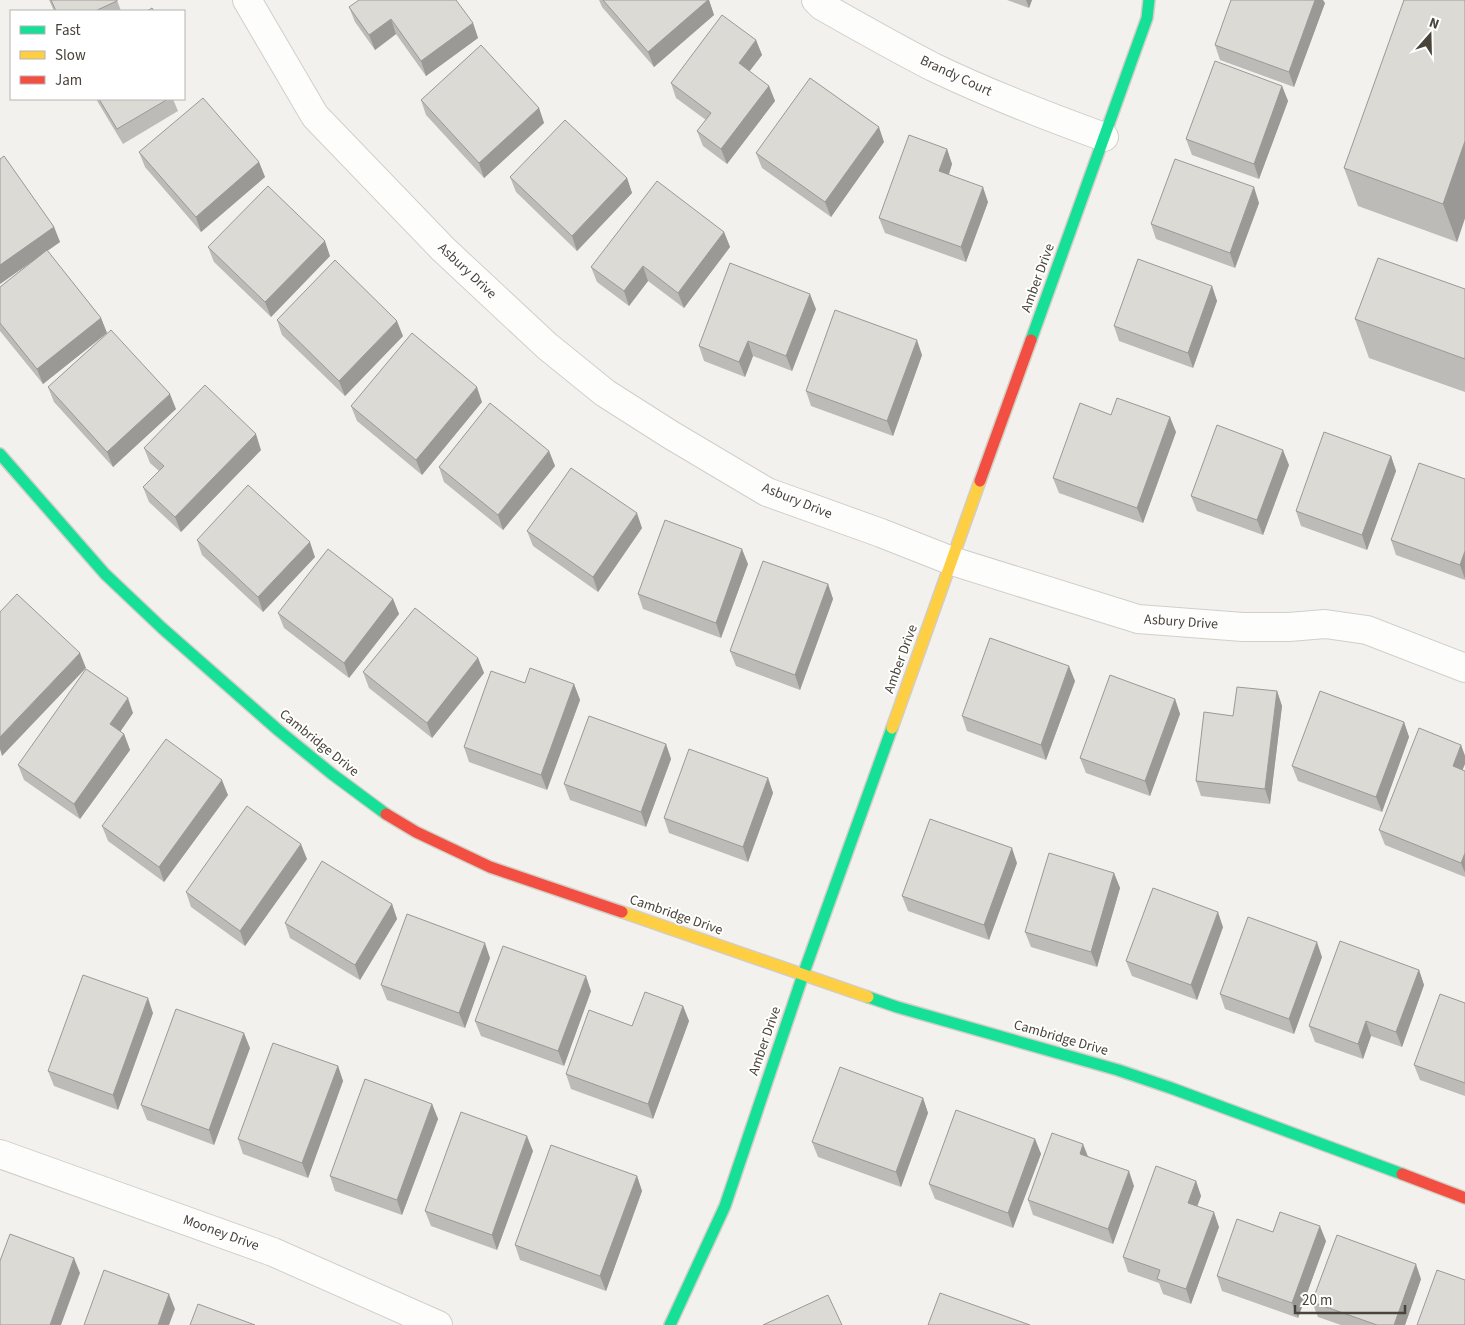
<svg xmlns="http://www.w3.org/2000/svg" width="1465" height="1325" viewBox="0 0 1465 1325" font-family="'Source Sans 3',sans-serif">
  <rect width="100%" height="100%" fill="#f3f1ed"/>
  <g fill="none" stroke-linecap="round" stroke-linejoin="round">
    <!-- street casing -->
    <g stroke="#d1cfca" stroke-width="30">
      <path id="street" d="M247,0l68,116 128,133 104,97 58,47 66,42 96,57 114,41 71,28 186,58 105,8h46l36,-3 42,6 98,38
        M816,0l6,6c37,21 74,42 111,61 56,27 113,49 171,70
        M0,1154l273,98 165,73"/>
    </g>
    <!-- fast casing -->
    <g stroke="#d2cec4" stroke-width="14">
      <path id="fast" d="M1031,340l116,-322 2,-18
        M0,454l105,120 57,54 116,102 54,44 54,40
        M868,997l29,10 221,63 53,18 231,86
        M670,1325l55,-119 78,-231 89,-247"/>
    </g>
    <!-- slow casing -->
    <g stroke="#d2cec4" stroke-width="14">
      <path id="slow" d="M892,728l88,-247
        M622,912l246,85"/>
    </g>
    <!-- jam casing -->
    <g stroke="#d2cec4" stroke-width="14">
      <path id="jam" d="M980,481l51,-141
        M386,814l30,18 74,35 132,45
        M1402,1174l63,24"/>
    </g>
    <!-- street -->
    <use href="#street" stroke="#fdfdfc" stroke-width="28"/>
    <!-- fast -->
    <use href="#fast" stroke="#16e098" stroke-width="11"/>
    <!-- slow -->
    <use href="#slow" stroke="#ffcf43" stroke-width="11"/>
    <!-- jam -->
    <use href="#jam" stroke="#f24e42" stroke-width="11"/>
  </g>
  <!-- wall -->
  <path fill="#bdbbb7" d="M49,0h68l4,11h-67z
    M599,0h110l5,15 -60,52 -52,-60z
    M1007,0h25l-3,8z
    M1465,0v218l-8,24 -99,-36 -14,-38z
    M1325,3l-31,84 -74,-27 -5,-15z
    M349,7l124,16 5,15 -52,38 -30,-42 -21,16 -20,-28z
    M756,40l6,15 -13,17 20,14 6,15 -48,63 -24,-18 -6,-15 9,-11 -30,-22 -5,-15z
    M1282,86l6,15 -29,78 -67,-24 -6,-16z
    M96,99h77l5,12 -55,33z
    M421,100l118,8 5,15 -60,55 -58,-63z
    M884,142l-53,75 -69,-49 -6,-15z
    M947,149l5,15 -3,10 39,28 -22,60 -81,-29 -6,-15z
    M139,152l120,10 6,15 -64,55 -56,-65z
    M0,159l54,68 6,15 -13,9 54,67 6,15 -64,51 -43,-53v-44l38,-30 -38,27z
    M510,177l117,1 5,15 -55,58 -61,-59z
    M1259,203l-24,65 -79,-29 -5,-15z
    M724,232l6,15 -46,61 -36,-27 -19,25 -32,-24 -6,-15z
    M208,247l122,9 -59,61 -57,-55z
    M1212,286l5,15 -24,67 -74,-27 -5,-15z
    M1465,289v103l-96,-34 -14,-39z
    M816,309l-24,62 -39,-15 -8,21 -41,-16 -5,-15z
    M277,320l126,16 -58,60 -63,-61z
    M922,355l-29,81 -82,-30 -5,-15z
    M48,387l128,22 -63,58 -59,-65z
    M482,402l-60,73 -65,-54 -6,-15z
    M1111,415l65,17 -33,91 -84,-30 -6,-15z
    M144,448l117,2 -80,82 -32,-30 -6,-15 16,-16 -9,-8z
    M549,451l6,15 -52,64 -59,-48 -5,-15z
    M1391,456l5,15 -29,79 -66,-24 -5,-15z
    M1289,465l-26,70 -66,-24 -6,-15z
    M1465,479v101l-69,-25 -5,-15z
    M642,528l-44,64 -65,-46 -6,-15z
    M197,540l118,17 -52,55 -61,-57z
    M748,564l-27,74 -78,-29 -5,-15z
    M828,584l5,15 -33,91 -64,-24 -6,-15z
    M393,599l6,15 -50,64 -65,-50 -6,-15z
    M478,658l6,15 -52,65 -63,-50 -6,-16z
    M1075,681l-29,79 -79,-29 -5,-15z
    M525,683l49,1 6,16 -33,90 -78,-28 -5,-15z
    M1277,691l5,15 -12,98 -69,-8 -5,-15 37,-65z
    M1175,699l5,15 -30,82 -64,-23 -6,-15z
    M133,713l-13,19 4,2 6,16 -50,69 -56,-39 -6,-15z
    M1404,722l5,15 -27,75 -84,-31 -6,-15z
    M666,744l5,15 -25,68 -76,-27 -6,-16z
    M1461,745l4,11v8l-3,6 3,1v106l-80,-32 -6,-15z
    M768,778l5,15 -25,69 -79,-29 -5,-15z
    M228,795l-64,87 -56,-41 -6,-15z
    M307,859l-62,87 -54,-39 -5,-15z
    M1017,863l-28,77 -81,-29 -6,-15z
    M1114,873l6,15 -23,79 -66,-20 -6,-15z
    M392,904l5,15 -37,61 -70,-42 -5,-15z
    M1223,927l-26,73 -65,-24 -6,-15z
    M1322,957l-28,77 -69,-25 -5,-15z
    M490,958l-25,70 -78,-28 -6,-15z
    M1419,970l5,15 -22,62 -31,-11 -8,23 -48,-17 -6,-16z
    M591,991l-27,75 -83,-30 -6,-15z
    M1465,1003v93l-45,-16 -6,-15z
    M683,1006l6,15 -36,98 -82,-30 -5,-15 66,-48z
    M153,1013l-35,97 -64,-24 -6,-15z
    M250,1048l-36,97 -67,-25 -6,-15z
    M338,1066l5,15 -35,97 -65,-24 -5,-15z
    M923,1098l5,15 -27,74 -83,-30 -6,-15z
    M432,1104l6,15 -36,96 -67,-24 -5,-15z
    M1035,1139l6,15 -28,74 -78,-29 -6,-15z
    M533,1151l-36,99 -66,-24 -6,-15z
    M1088,1156l46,30 -21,58 -80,-29 -5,-15z
    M637,1176l5,15 -36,100 -86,-31 -5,-15z
    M1196,1181l5,15 -4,10 22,21 -28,77 -28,-10 -4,-11 -31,-11 -5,-15z
    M1273,1232l53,9 -28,77 -76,-27 -5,-15z
    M1421,1279l-16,46h-64l-23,-8 -6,-15z"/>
  <!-- shaded-wall -->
  <path fill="#9a9995" d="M708,0h1l5,15 -60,52 -6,-15z
    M1026,0h6l-3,8z
    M1315,0h8l2,3 -31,84 -5,-15z
    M391,19l5,15 -21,16 -6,-15z
    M473,23l5,15 -52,38 -5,-15z
    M756,40l6,15 -18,23 -5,-15z
    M769,86l6,15 -48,63 -6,-15z
    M1282,86l6,15 -29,78 -5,-15z
    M539,108l5,15 -60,55 -5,-15z
    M879,127l5,15 -53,75 -6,-15z
    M1465,141v77l-8,24 -14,-38z
    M947,149l5,15 -7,22 -6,-15z
    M259,162l6,15 -64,55 -5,-15z
    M627,178l5,15 -55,58 -5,-15z
    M983,187l5,15 -22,60 -5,-15z
    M1254,187l5,16 -24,65 -5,-15z
    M54,227l6,15 -60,42v-19z
    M724,232l6,15 -46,61 -6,-15z
    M325,241l5,15 -59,61 -6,-15z
    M643,266l5,15 -19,25 -5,-15z
    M1212,286l5,15 -24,67 -5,-15z
    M810,294l6,15 -24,62 -6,-15z
    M101,318l6,15 -64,51 -6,-15z
    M397,321l6,15 -58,60 -6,-15z
    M917,340l5,15 -29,81 -6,-15z
    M748,341l5,15 -8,21 -6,-15z
    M477,387l5,15 -60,73 -6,-15z
    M170,394l6,15 -63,58 -6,-15z
    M1170,417l6,15 -33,91 -6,-15z
    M256,434l5,16 -80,82 -6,-15z
    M1283,450l6,15 -26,70 -6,-15z
    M549,451l6,15 -52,64 -5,-15z
    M1391,456l5,15 -29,79 -5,-15z
    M637,513l5,15 -44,64 -5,-15z
    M310,542l5,15 -52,55 -5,-15z
    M742,549l6,15 -27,74 -5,-15z
    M1465,551v28l-5,-14z
    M828,584l5,15 -33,91 -5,-15z
    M393,599l6,15 -50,64 -5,-15z
    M80,653l6,15 -84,88 -2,-7v-12z
    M478,658l6,15 -52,65 -5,-15z
    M1069,666l6,15 -29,79 -5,-15z
    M574,684l6,16 -33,90 -6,-15z
    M1277,691l5,15 -12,98 -5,-15z
    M128,698l5,15 -18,26 -5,-15z
    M1175,699l5,15 -30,82 -5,-15z
    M1404,722l5,15 -27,75 -6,-15z
    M124,734l6,16 -50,69 -6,-15z
    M666,744l5,15 -25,68 -5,-15z
    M1461,745l4,11v8l-7,17 -5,-15z
    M768,778l5,15 -25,69 -5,-15z
    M222,780l6,15 -64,87 -5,-15z
    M301,844l6,15 -62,87 -5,-15z
    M1012,848l5,15 -28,77 -5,-15z
    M1465,853v20l-4,-10z
    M1114,873l6,15 -23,79 -6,-15z
    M392,904l5,15 -37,61 -5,-15z
    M1218,912l5,15 -26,73 -6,-15z
    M1317,942l5,15 -28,77 -5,-15z
    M485,943l5,15 -25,70 -6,-15z
    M1419,970l5,15 -22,62 -6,-15z
    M586,976l5,15 -27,75 -6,-15z
    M148,998l5,15 -35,97 -5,-15z
    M683,1006l6,15 -36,98 -5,-15z
    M1366,1021l5,15 -8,23 -5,-15z
    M244,1033l6,15 -36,97 -5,-15z
    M338,1066l5,15 -35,97 -6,-15z
    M923,1098l5,15 -27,74 -5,-15z
    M432,1104l6,15 -36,96 -5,-15z
    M527,1136l6,15 -36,99 -5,-15z
    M1035,1139l6,15 -28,74 -5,-15z
    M1083,1144l6,15 -9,-5z
    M1129,1171l5,15 -21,58 -5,-15z
    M637,1176l5,15 -36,100 -6,-15z
    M1196,1181l5,15 -8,22 -5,-15z
    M1214,1212l5,15 -28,77 -5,-15z
    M1320,1226l6,15 -28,77 -6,-15z
    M74,1258l6,15 -19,52h-11z
    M1416,1264l5,15 -16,46h-11z
    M169,1294l6,15 -6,16h-11z"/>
  <!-- building -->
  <path fill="#dcdad5" stroke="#9a9995" d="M51,0h66v1l-22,10h-39z
    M359,0h97l17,23 -52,38 -30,-42 -22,16 -20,-28z
    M603,0h105l-60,52z
    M1231,0h84l-26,72 -74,-27z
    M1404,0h61v141l-22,63 -99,-36z
    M152,8l2,3h-7z
    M722,15l34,25 -17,23 30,23 -48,63 -24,-18 14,-18 -40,-30z
    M481,45l58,63 -60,55 -58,-63z
    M1215,61l67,25 -28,78 -68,-25z
    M810,78l69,49 -54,75 -69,-49z
    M203,98l56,64 -63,55 -57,-65z
    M99,99h69l-51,30z
    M565,120l62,58 -55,58 -62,-59z
    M909,135l38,14 -8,22 44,16 -22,60 -82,-29z
    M4,156l50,71 -54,38v-106z
    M1175,159l79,28 -24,66 -79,-29z
    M657,181l67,51 -46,61 -35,-27 -19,25 -33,-24z
    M268,186l57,55 -60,61 -57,-55z
    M47,250l54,68 -64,51 -37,-46v-36z
    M1378,258l87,31v70l-110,-40z
    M1138,259l74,27 -24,67 -74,-27z
    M335,260l62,61 -58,60 -62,-61z
    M730,263l80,31 -24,62 -38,-15 -9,21 -40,-16z
    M835,310l82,30 -30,81 -81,-30z
    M111,330l59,64 -63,58 -59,-65z
    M412,333l65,54 -61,73 -65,-54z
    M205,385l51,49 -81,83 -32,-30 21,-21 -20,-18z
    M1117,398l53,19 -33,91 -84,-30 27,-75 31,12z
    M490,403l59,48 -51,64 -59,-48z
    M1217,425l66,25 -26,70 -66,-24z
    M1324,432l67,24 -29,79 -66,-24z
    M1419,463l46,16v72l-5,14 -69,-25z
    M571,468l66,45 -44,64 -66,-46z
    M248,485l62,57 -52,55 -61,-57z
    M665,520l77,29 -26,74 -78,-29z
    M328,549l65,50 -49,64 -66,-50z
    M763,561l65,23 -33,91 -65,-24z
    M17,594l63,59 -80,84v-125z
    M415,608l63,50 -51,65 -64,-51z
    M990,638l79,28 -28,79 -79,-29z
    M530,668l44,16 -33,91 -77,-28 27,-76 34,12z
    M86,669l42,29 -18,26 14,10 -50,70 -56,-39z
    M1110,675l65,24 -30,82 -65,-23z
    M1237,687l40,4 -12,98 -69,-8 8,-69 29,4z
    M1320,691l84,31 -28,75 -84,-31z
    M589,716l77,28 -25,68 -77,-28z
    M1419,728l42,17 -8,21 12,5v82l-4,10 -82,-33z
    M166,739l56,41 -63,87 -57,-41z
    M689,749l79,29 -25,69 -79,-29z
    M247,806l54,38 -61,87 -54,-39z
    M930,819l82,29 -28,77 -82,-29z
    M1049,853l65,20 -23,79 -66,-20z
    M322,861l70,43 -37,61 -70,-42z
    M1153,888l65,24 -27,73 -65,-24z
    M407,914l78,29 -26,70 -78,-28z
    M1248,917l69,25 -28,77 -69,-25z
    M1340,941l79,29 -23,62 -30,-11 -8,23 -49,-18z
    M503,946l83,30 -28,75 -83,-30z
    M83,975l65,23 -35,97 -65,-24z
    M645,992l38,14 -35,98 -82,-30 23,-64 43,16z
    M1440,994l25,9v80l-51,-18z
    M176,1009l68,24 -35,97 -68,-25z
    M273,1043l65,23 -36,97 -64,-24z
    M840,1067l83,31 -27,74 -84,-30z
    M365,1079l67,25 -35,96 -67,-24z
    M956,1110l79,29 -27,74 -79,-29z
    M461,1112l66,24 -35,99 -67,-24z
    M1052,1133l31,11 -3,10 49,17 -21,58 -80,-29z
    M551,1145l86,31 -37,100 -85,-31z
    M1156,1166l40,15 -8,22 26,9 -28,77 -29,-10 3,-9 -37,-13z
    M1280,1212l40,14 -28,77 -75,-27 20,-57 36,13z
    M10,1234l64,24 -24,67h-50v-64z
    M1337,1235l79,29 -22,61h-17l-65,-23z
    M104,1270l65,24 -11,31h-74z
    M1437,1270l28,10v45h-48z
    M940,1293l90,32h-102z
    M828,1295l14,30h-79z
    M198,1304l57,21h-65z"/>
  <g text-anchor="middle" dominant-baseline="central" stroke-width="4" stroke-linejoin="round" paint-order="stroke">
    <!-- street labels -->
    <g font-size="14" fill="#494339" stroke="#fff">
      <text transform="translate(956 76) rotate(25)">Brandy Court</text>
      <text transform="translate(467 271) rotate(43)">Asbury Drive</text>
      <text transform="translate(1038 278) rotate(-70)">Amber Drive</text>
      <text transform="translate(797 501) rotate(22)">Asbury Drive</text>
      <text transform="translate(1181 622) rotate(4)">Asbury Drive</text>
      <text transform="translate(901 659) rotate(-70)">Amber Drive</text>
      <text transform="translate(319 743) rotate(39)">Cambridge Drive</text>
      <text transform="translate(676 915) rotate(19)">Cambridge Drive</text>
      <text transform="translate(1061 1038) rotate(16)">Cambridge Drive</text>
      <text transform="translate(765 1041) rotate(-71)">Amber Drive</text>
      <text transform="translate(221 1233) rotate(20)">Mooney Drive</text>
    </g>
  </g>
  <!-- legend -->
  <rect x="10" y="10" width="175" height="90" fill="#ffffff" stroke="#b6b4b0"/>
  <rect x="20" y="26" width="25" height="8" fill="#16e098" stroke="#b6b4b0"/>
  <text x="55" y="35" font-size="15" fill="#494339">Fast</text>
  <rect x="20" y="51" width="25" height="8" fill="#ffcf43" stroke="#b6b4b0"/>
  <text x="55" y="60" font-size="15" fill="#494339">Slow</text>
  <rect x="20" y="76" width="25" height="8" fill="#f24e42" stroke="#b6b4b0"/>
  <text x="55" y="85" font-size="15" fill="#494339">Jam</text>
  <!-- north arrow -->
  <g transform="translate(1430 35) rotate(20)" stroke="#ffffff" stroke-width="4" paint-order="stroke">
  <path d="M0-4L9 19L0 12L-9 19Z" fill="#494339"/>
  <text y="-8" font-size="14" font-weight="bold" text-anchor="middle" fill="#494339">N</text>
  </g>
  <!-- scale -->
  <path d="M1295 1305v8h110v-8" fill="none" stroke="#494339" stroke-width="2.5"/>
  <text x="1302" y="1305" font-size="15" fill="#494339" stroke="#ffffff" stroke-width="4" paint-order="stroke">20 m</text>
</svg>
